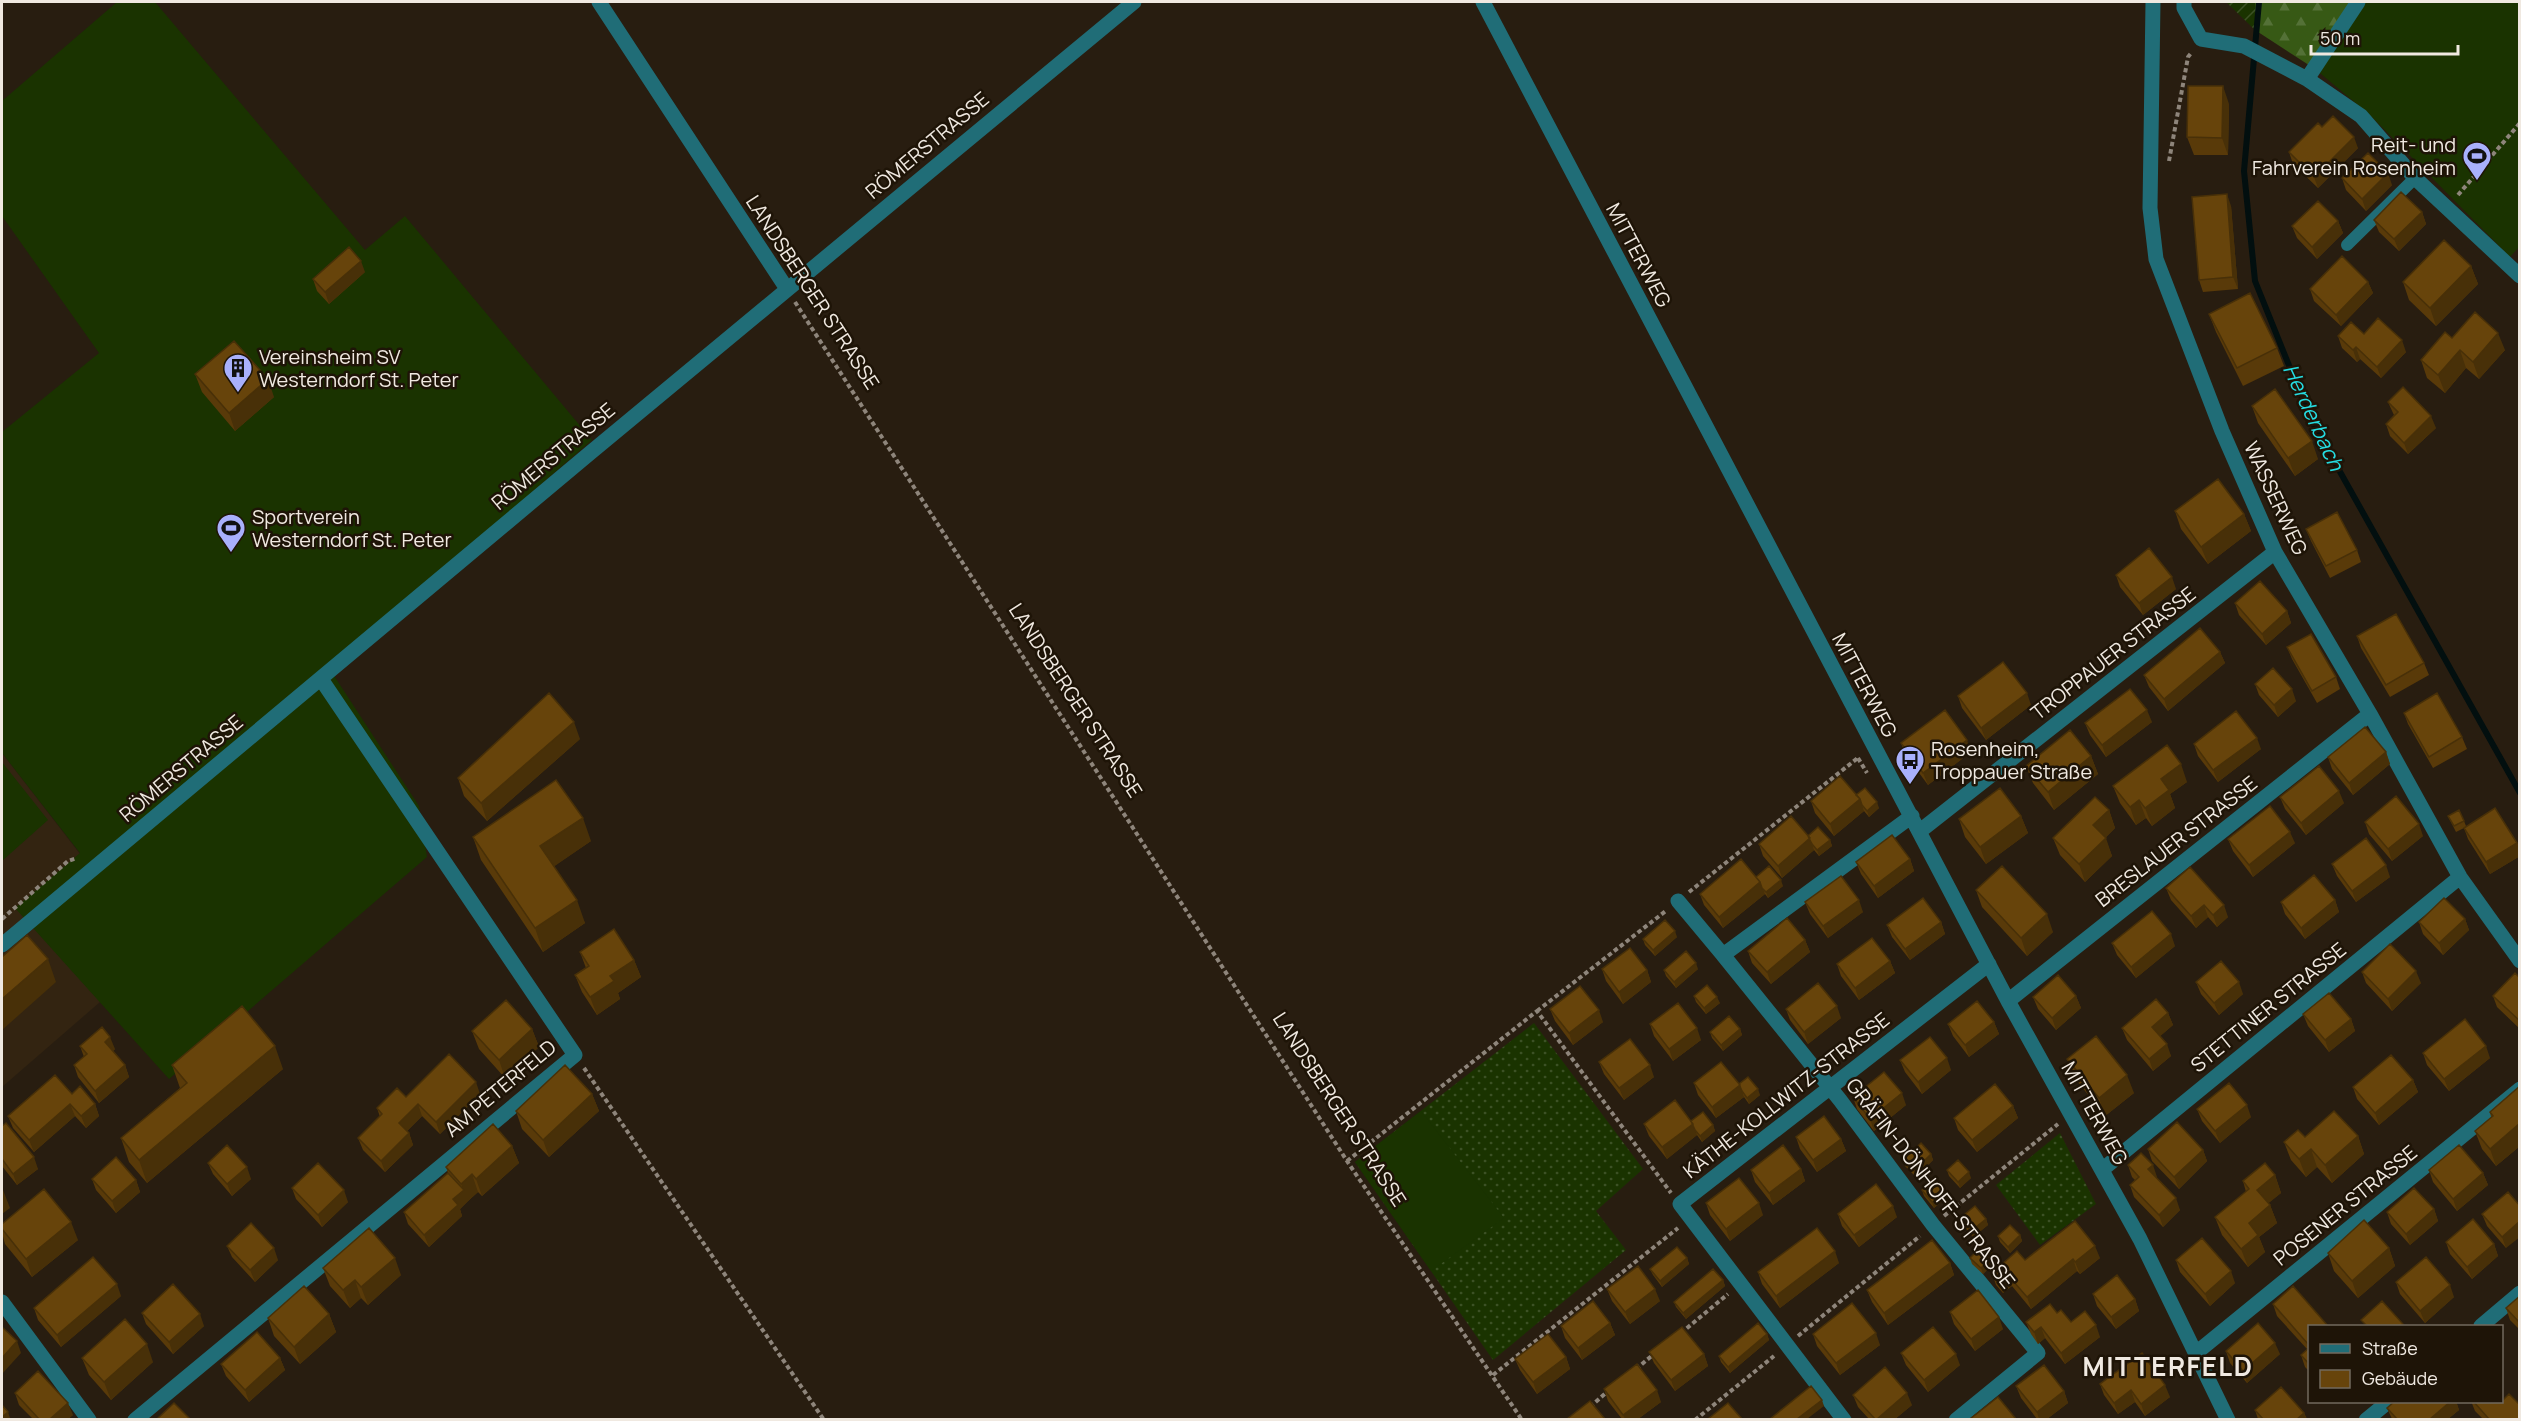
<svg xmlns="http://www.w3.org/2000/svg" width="2521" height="1421" viewBox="0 0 2521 1421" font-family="Manrope,sans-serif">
  <defs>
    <pattern id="grass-dots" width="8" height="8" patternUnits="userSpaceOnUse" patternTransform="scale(1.5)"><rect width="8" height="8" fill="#1a3300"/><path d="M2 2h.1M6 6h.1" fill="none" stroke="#3c5125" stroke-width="1.8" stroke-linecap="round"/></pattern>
    <pattern id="forest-firs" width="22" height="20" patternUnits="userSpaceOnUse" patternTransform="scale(1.5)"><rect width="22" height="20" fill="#375915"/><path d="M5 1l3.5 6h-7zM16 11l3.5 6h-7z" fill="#547137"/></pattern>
    <pattern id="garden-furrows" width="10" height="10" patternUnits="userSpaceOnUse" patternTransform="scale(1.5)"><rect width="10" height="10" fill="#1a3300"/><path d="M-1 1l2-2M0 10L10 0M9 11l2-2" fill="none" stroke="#3c5125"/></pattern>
  </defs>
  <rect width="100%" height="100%" fill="#281d10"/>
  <!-- built -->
  <path fill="#332411" d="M2,753l78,101 20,148 -98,85z"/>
  <!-- grass -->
  <path fill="url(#grass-dots)" d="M1534,1023l109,146 -47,42 30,39 -133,110 -138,-198z
    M2060,1133l36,71 -56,41 -44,-60z"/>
  <!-- forest -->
  <path fill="url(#forest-firs)" d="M2255,2h97l-37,67 -60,-39z"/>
  <!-- garden -->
  <path fill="url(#garden-furrows)" d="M2226,2h29v28z"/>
  <!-- pitch -->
  <path fill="#1a3300" d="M117,2h38l210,248 40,-34 187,224 -263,228 90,138 8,51 -258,222 -154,-171 65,-55 -78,-100v-321l97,-79 -97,-137v-115z
    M2352,2h167l1,244 -10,11 -140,-142 -55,-46z
    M2,762l46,58 -46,41z
    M1421,1111l83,107 -73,53 -76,-109z"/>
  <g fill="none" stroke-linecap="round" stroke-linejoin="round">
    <!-- stream -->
    <path stroke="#020f0f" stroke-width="6" d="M2259,2l-15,169 11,110 56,139 209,373"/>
    <!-- path -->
    <path stroke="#8e857b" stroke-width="4" stroke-dasharray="4.5 3" stroke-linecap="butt" d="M2169,161l19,-104 4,-5
      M2458,195l62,-72
      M795,302l552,859 175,259
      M1858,758l9,15
      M1689,892l170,-135
      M2,919l66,-58 9,-3
      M1537,1011l130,-101
      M584,1068l240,352
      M1347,1161l190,-150 134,182
      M1944,1216l114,-92
      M1681,1333l47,-39
      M1798,1336l122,-100
      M1636,1369l18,-15
      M1493,1375l185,-147
      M1590,1407l17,-15
      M1695,1420l79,-64"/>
    <!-- lane -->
    <path stroke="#206d77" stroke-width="12" d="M2347,245l68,-67"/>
    <!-- street -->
    <path stroke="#206d77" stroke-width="15" d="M599,2l188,287
      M1483,2l525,999 132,238 88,181
      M2153,2l-3,206 6,51 66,172 53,121 95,162 90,163 60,84
      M2184,2v6l17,31 43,7 63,33 54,37 54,62 105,98
      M2307,79l51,-77
      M1912,816l-189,139 117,145 93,125 105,128 -82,67
      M1920,831l355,-279
      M1678,901l45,54
      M2,945l588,-492 544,-451
      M2008,1001l362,-287
      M2103,1169l357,-292
      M2,1302l87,118
      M2481,1326l39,-33
      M2196,1353l324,-264
      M135,1420l440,-365 -254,-376
      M1844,1420l-164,-216 309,-240
      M2366,1420l22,-18"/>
  </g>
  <!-- wall -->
  <path fill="#593a09" d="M2229,104l-1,51h-34l-7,-18z
    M2322,127l36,21 -40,40 -25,-24 -4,-12z
    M2342,178l50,7 -26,26 -20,-21z
    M2231,206l7,83 -35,3 -4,-12z
    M2422,212l4,12 -27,27 -20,-19 -5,-12z
    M2338,221l5,12 -26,26 -20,-21 -5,-12z
    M2471,266l7,18 -42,42 -27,-26 -6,-18z
    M365,272l-36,32 -12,-13 -4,-12z
    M2368,282l5,11 -32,33 -27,-25 -4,-12z
    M2209,314l68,34 7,18 -41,20 -27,-54z
    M2364,334l42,18 -25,26 -21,-19 -3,3 -15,-14 -4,-12z
    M2452,338l53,12 -26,29 -13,-11 -21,25 -18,-15 -6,-18z
    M195,374l79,23 -39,34 -33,-39z
    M2388,402l48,26 -28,26 -18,-18 -4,-12 8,-9 -1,-2z
    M2252,406l66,53 -23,17 -37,-53z
    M2175,511l69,3 7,17 -43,33 -27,-35z
    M2306,529l51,21 4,12 -31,16 -19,-37z
    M2116,575l60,14 -33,26 -23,-28z
    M2235,603l52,8 4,12 -25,22 -27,-30z
    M2357,636l67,27 5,12 -39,22 -29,-49z
    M2287,647l49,30 4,12 -23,14 -25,-44z
    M2220,652l5,11 -57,48 -19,-24 -5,-12z
    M2255,684l41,17 -18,16 -19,-22z
    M1958,696l73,9 -45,35 -24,-32z
    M2404,713l58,24 5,12 -34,19 -25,-44z
    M2152,722l-46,35 -16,-22 -5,-12z
    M580,739l-93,82 -23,-25 -6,-18z
    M1901,743l70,9 -43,33 -23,-31z
    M2194,744l67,5 -43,33 -20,-26z
    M2386,752l4,12 -37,31 -21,-26 -4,-12z
    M2091,756l7,18 -44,36 -21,-27 -7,-17z
    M2187,782l-17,12 5,14 -23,18 -6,-8 -10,7 -16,-22 -7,-17z
    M1856,795l23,13 -10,9 -5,-6 -30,25 -19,-23 -4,-12z
    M2280,797l64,6 -38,32 -21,-26z
    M2109,810l6,18 -10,10 7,18 -27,26 -25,-27 -7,-17z
    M2021,816l7,17 -42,31 -21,-27 -6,-18z
    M2448,816l16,5 2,5 51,17 3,6v7l-30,18 -22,-35 -4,-11 -8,4z
    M2365,822l58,14 -31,25 -23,-27z
    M1808,836l22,4 2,6 -13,10 -5,-6 -32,28 -19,-22 -4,-12z
    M473,837l118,4 -37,25 31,57 -42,29 -62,-92z
    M2228,839l67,4 -42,34 -20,-26z
    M1910,859l4,12 -36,27 -17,-24 -5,-12z
    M2332,864l58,13 -34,25 -19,-26z
    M1756,877l27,9 -15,12 -3,-4 -42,34 -19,-23 -4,-11z
    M2166,888l62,29 -11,10 -9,-10 -12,11 -25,-28z
    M1976,890l77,42 -26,24 -45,-49z
    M2335,900l4,12 -34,27 -20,-25 -4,-12z
    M1805,902l58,10 -35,26 -18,-24z
    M2465,919l4,11 -26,25 -20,-21 -4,-12z
    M1941,922l4,12 -35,26 -18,-23 -5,-12z
    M1677,937l-22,19 -10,-11 -2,-6z
    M1805,940l5,12 -39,32 -19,-21 -4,-12z
    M2112,943l63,3 -39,32 -19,-23z
    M580,952l54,8 7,17 -23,16 2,6 -23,16 -15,-23 -7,-17 11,-7z
    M1890,961l5,12 -36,27 -18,-24 -4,-12z
    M1602,969l45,1 4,12 -28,22 -17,-23z
    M1698,969l-22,19 -10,-12 -2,-6z
    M2362,972l59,11 -29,28 -26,-28z
    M2520,978v51l-23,-22 -4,-11z
    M2196,982l47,12 -24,21 -18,-21z
    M1694,996l26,7 -14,11 -10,-12z
    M2076,996l5,12 -25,22 -18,-21 -5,-12z
    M1550,1009l53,13 -30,23 -18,-24z
    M1786,1009l55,9 -33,26 -18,-24z
    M2168,1013l5,12 -13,11 11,20 -18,15 -26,-31 -5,-12z
    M2303,1014l48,5 4,12 -26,21 -21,-26z
    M1994,1022l5,12 -30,23 -16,-21 -5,-12z
    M1650,1024l51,16 -28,21 -19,-25z
    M532,1029l7,18 -34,31 -26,-29 -7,-18z
    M1740,1029l2,6 -19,16 -11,-13 -2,-6z
    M80,1046l35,3 -2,2 12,14 4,12 -30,26 -21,-26 -4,-12 10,-8z
    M2423,1053l67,5 -41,33 -22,-26z
    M2067,1059l67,34 -29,23 -31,-39z
    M1900,1060l51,10 -29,24 -17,-22z
    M1599,1062l55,15 -30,23 -20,-26z
    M172,1065l111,4 -136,114 -18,-21 -8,-24 59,-50z
    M2413,1080l5,12 -39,33 -22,-26 -4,-12z
    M1694,1083l45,1 21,11 -11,9 -5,-7 -28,21 -18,-23z
    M2520,1086v60l-24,20 -14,-17 -7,-18 16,-14 -1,-5z
    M72,1094l23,10 4,12 -13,12 -11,-12 -41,36 -21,-24 -5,-12z
    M480,1094l-40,40 -18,-18 -15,15 2,2 4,12 -28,27 -22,-22 -5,-12 22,-21 -3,-9 29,-11z
    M592,1094l7,17 -50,46 -27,-28 -6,-18z
    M1853,1097l53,8 -32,26 -17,-22z
    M2013,1106l5,12 -41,34 -19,-22 -4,-12z
    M2197,1109l54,8 -31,26 -18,-22z
    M1691,1121l22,4 2,6 -13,11 -5,-7 -30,24 -18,-23 -5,-12z
    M2,1126l36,43 -21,16 -15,-19z
    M2358,1136l6,18 -32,29 -15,-16 -11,10 -15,-17 -7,-18 21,-5z
    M1796,1137l45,2 5,12 -29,21 -17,-23z
    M512,1146l7,17 -37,33 -4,-4 -10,9 -8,8 2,7 -33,31 -21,-23 -4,-12 44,-39 -2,-6z
    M2148,1149l55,1 4,11 -28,28 -27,-28z
    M1931,1154l2,6 -17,17 -11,-11 -2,-6z
    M208,1163l43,16 -19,17 -19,-22z
    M2128,1165l29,12 -1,1 24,32 -17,17 -29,-30 -4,-12 5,-5 -3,-3z
    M1801,1169l4,12 -32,24 -18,-23 -4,-12z
    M1947,1170l24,8 -11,10 -11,-12z
    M2429,1170l54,3 5,12 -31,26 -24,-29z
    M2275,1175l6,18 -13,10 2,2 7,18 -18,14 6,15 -17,15 -26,-32 -7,-18 31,-25 -3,-11z
    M92,1179l44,1 4,12 -24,21 -20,-23z
    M292,1188l56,14 -26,25 -26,-28z
    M1922,1190l22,2 2,6 -12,10 -10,-12z
    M1706,1203l57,12 -33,26 -20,-26z
    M2520,1206l-14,42 -19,-22 -5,-12z
    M2434,1209l4,12 -28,24 -19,-21 -4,-12z
    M1838,1214l59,3 -38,30 -17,-21z
    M1960,1218l26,1 2,6 -15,12 -11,-13z
    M2,1224l76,16 -46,37 -27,-33 -3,-11z
    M2020,1235l2,6 -12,12 -10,-11 -2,-6z
    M2446,1242l48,2 4,12 -26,23 -22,-25z
    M227,1246l51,14 -23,22 -23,-25z
    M2389,1248l6,18 -37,32 -24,-27 -6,-18z
    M1687,1258l2,6 -27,23 -9,-12 -3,-6z
    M1970,1258l26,3 -13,13 -11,-10z
    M2100,1258l-20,16 -3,-3 -46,38 -19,-23 -9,7 -7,-8 -4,-12 33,-13z
    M2176,1260l59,23 -25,23 -30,-34z
    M1839,1263l-59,45 -18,-24 -4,-12z
    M1950,1263l4,12 -66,50 -16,-23 -5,-12z
    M323,1268l78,7 -33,30 -7,-7 -11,10 -20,-22z
    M1723,1280l2,6 -39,33 -10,-12 -2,-5z
    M2396,1282l58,15 -29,26 -25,-29z
    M1607,1289l53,12 -30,23 -18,-23z
    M2093,1294l42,5 4,12 -23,18 -19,-23z
    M121,1296l-60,51 -23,-27 -4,-12z
    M2520,1296v34l-10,-10 -4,-12z
    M2273,1304l37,22v46l-5,-5 -4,-12 6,-6 -30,-33z
    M1950,1312l53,17 -28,22 -21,-27z
    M142,1313l62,13 -31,28 -27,-30z
    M2057,1313l14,9 29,15 -35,27 -20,-26 -7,6 -7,-10 -5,-12z
    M329,1314l7,18 -36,32 -26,-28 -6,-18z
    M1610,1323l5,12 -33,25 -17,-22 -4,-12z
    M1767,1334l2,6 -39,33 -9,-11 -2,-6z
    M1813,1334l67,11 -40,30 -23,-29z
    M2226,1351l54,3 -33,29 -17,-20z
    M1649,1352l55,2 4,12 -33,25 -21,-28z
    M1901,1353l59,12 -32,27 -22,-27z
    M1566,1357l4,12 -33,25 -17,-24 -5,-11z
    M82,1358l71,4 -42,38 -22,-25z
    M280,1358l5,12 -36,32 -23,-26 -5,-12z
    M2100,1384l70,13 -25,19 -10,-14 -17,12 -14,-19z
    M2016,1386l48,5 4,12 -21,16h-10l-16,-21z
    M1604,1389l57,13 -23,17h-16l-14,-18z
    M15,1393l58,22 -5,4h-35l-14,-14z
    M1853,1395l59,10 -17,14h-26l-11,-12z
    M2395,1401h61l3,9 -11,9h-56l-5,-11z
    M2471,1401h31l18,18h-37l-8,-8z
    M2255,1410l49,3 3,6h-49z"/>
  <!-- shaded-wall -->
  <path fill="#483008" d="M2223,86l6,18 -1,51 -6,-17z
    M2354,137l4,11 -40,40 -4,-11z
    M2388,173l4,12 -26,26 -4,-12z
    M2227,194l4,12 7,83 -5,-12z
    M2422,212l4,12 -27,27 -5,-12z
    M2338,221l5,12 -26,26 -5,-12z
    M361,261l4,11 -36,32 -4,-12z
    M2471,266l7,18 -42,42 -6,-18z
    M2368,282l5,11 -32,33 -5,-11z
    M2498,333l7,17 -26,29 -6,-17z
    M2402,340l4,12 -25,26 -4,-11z
    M2356,347l4,12 -3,3 -4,-12z
    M2460,350l6,18 -21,25 -7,-18z
    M268,379l6,18 -39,34 -6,-18z
    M2431,416l5,12 -28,26 -4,-11z
    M2312,441l6,18 -23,17 -7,-18z
    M2244,514l7,17 -43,33 -7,-17z
    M2172,577l4,12 -33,26 -4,-12z
    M2287,611l4,12 -25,22 -4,-11z
    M2220,652l5,11 -57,48 -4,-12z
    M2292,689l4,12 -18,16 -4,-12z
    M2027,693l4,12 -45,35 -5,-12z
    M2147,710l5,12 -46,35 -4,-12z
    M574,722l6,17 -93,82 -6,-18z
    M2257,738l4,11 -43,33 -5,-12z
    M1967,740l4,12 -43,33 -5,-12z
    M2386,752l4,12 -37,31 -4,-12z
    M2091,756l7,18 -44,36 -6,-18z
    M2181,764l6,18 -17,12 5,14 -23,18 -7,-18 16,-29z
    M2339,791l5,12 -38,32 -5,-12z
    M1860,799l4,12 -30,25 -4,-12z
    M2139,800l7,18 -10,7 -6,-18z
    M1877,802l2,6 -10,9 -2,-6z
    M2109,810l6,18 -15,15 -7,-18z
    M2021,816l7,17 -42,31 -6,-17z
    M583,818l8,23 -42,29 -9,-24z
    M2419,824l4,12 -31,25 -4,-12z
    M2290,832l5,11 -42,34 -4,-12z
    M1810,838l4,12 -32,28 -4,-12z
    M2106,838l6,18 -27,26 -6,-18z
    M1830,840l2,6 -13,10 -2,-6z
    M2517,843l3,6v7l-30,18 -4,-12z
    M1910,859l4,12 -36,27 -4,-12z
    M2386,865l4,12 -34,25 -4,-11z
    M1781,880l2,6 -15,12 -2,-6z
    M1760,882l5,12 -42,34 -4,-11z
    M577,900l8,23 -42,29 -8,-24z
    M1859,900l4,12 -35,26 -5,-12z
    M2335,900l4,12 -34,27 -4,-11z
    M2204,905l4,12 -12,11 -5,-12z
    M2224,905l4,12 -11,10 -4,-12z
    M2047,914l6,18 -26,24 -6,-18z
    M2465,919l4,11 -26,25 -4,-12z
    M1941,922l4,12 -35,26 -5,-11z
    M1675,931l2,6 -22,19 -2,-6z
    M2171,934l4,12 -39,32 -5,-11z
    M1805,940l5,12 -39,32 -4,-12z
    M48,959l8,23 -54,48v-31z
    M634,960l7,17 -23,16 2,6 -23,16 -7,-18 20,-21z
    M1890,961l5,12 -36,27 -4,-12z
    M1696,963l2,6 -22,19 -2,-6z
    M1647,970l4,12 -28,22 -4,-12z
    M2416,971l5,12 -29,28 -4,-12z
    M2239,982l4,12 -24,21 -5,-12z
    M2076,996l5,12 -25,22 -4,-12z
    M1717,997l3,6 -14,11 -2,-6z
    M1837,1006l4,12 -33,26 -4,-12z
    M1599,1010l4,12 -30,23 -4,-12z
    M2168,1013l5,12 -16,14 -5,-12z
    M2351,1019l4,12 -26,21 -4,-12z
    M1994,1022l5,12 -30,23 -4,-12z
    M1697,1028l4,12 -28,21 -4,-12z
    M532,1029l7,18 -34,31 -6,-18z
    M1740,1029l2,6 -19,16 -2,-6z
    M110,1037l5,12 -6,5 -4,-12z
    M2167,1044l4,12 -18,15 -4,-12z
    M275,1046l8,23 -136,114 -8,-23z
    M2486,1046l4,12 -41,33 -5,-12z
    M1947,1058l4,12 -29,24 -4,-12z
    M125,1065l4,12 -30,26 -4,-12z
    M1650,1065l4,12 -30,23 -5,-12z
    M2127,1075l7,18 -29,23 -6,-18z
    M2413,1080l5,12 -39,33 -4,-12z
    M476,1082l4,12 -40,40 -4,-12z
    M1740,1085l4,12 -28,21 -4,-11z
    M1758,1089l2,6 -11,9 -2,-6z
    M1902,1093l4,12 -32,26 -4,-12z
    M592,1094l7,17 -50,46 -6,-17z
    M70,1104l5,12 -41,36 -5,-12z
    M95,1104l4,12 -13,12 -5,-12z
    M418,1104l4,12 -19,19 -4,-12z
    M2247,1105l4,12 -31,26 -5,-12z
    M2013,1106l5,12 -41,34 -5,-12z
    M2520,1123v23l-24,20 -6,-17z
    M1693,1124l4,11 -30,24 -5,-12z
    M1713,1125l2,6 -13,11 -2,-6z
    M409,1133l4,12 -28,27 -4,-11z
    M2358,1136l6,18 -32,29 -7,-18z
    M1841,1139l5,12 -29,21 -4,-12z
    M512,1146l7,17 -37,33 -6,-17z
    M2311,1149l6,18 -11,10 -7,-18z
    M2203,1150l4,11 -28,28 -5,-12z
    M1931,1154l2,6 -17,17 -2,-6z
    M34,1157l4,12 -21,16 -4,-11z
    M2153,1165l4,12 -5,4 -4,-12z
    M247,1167l4,12 -19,17 -5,-12z
    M1801,1169l4,12 -32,24 -4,-12z
    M1969,1172l2,6 -11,10 -2,-6z
    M2483,1173l5,12 -31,26 -4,-12z
    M472,1174l6,18 -10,9 -7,-17z
    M2275,1175l6,18 -17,14 -7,-17z
    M136,1180l4,12 -24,21 -4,-12z
    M3,1190l7,18 -8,6v-22z
    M344,1190l4,12 -26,25 -4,-12z
    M464,1190l4,11 -8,8 2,7 -33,31 -5,-12 29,-36z
    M1944,1192l2,6 -12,10 -2,-6z
    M2176,1198l4,12 -17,17 -4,-12z
    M1759,1203l4,12 -33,26 -4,-12z
    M2270,1205l7,18 -18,14 6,15 -17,15 -7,-18 8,-26z
    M1893,1206l4,11 -38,30 -5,-12z
    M2434,1209l4,12 -28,24 -4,-11z
    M1986,1219l2,6 -15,12 -2,-6z
    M2520,1221v16l-14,11 -4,-11z
    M71,1222l7,18 -46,37 -6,-18z
    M2020,1235l2,6 -12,12 -2,-6z
    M2494,1244l4,12 -26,23 -5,-12z
    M2095,1246l5,12 -20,16 -5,-12z
    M274,1248l4,12 -23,22 -5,-12z
    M2389,1248l6,18 -37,32 -6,-17z
    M1835,1251l4,12 -59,45 -4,-12z
    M1994,1255l2,6 -13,13 -2,-6z
    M395,1258l6,17 -33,30 -7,-18z
    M1687,1258l2,6 -27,23 -2,-6z
    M2073,1259l4,12 -46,38 -4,-12z
    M1950,1263l4,12 -66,50 -4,-12z
    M2231,1271l4,12 -25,23 -5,-12z
    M2007,1274l5,12 -9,7 -4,-12z
    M355,1280l6,18 -11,10 -7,-18z
    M1723,1280l2,6 -39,33 -3,-6z
    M117,1284l4,12 -60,51 -4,-12z
    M2450,1285l4,12 -29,26 -5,-12z
    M1655,1289l5,12 -30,23 -5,-12z
    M2135,1299l4,12 -23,18 -5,-12z
    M200,1314l4,12 -31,28 -4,-12z
    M329,1314l7,18 -36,32 -6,-17z
    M1999,1317l4,12 -28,22 -4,-12z
    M1610,1323l5,12 -33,25 -4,-12z
    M2096,1325l4,12 -35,27 -4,-11z
    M2041,1327l4,11 -7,6 -4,-12z
    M1876,1333l4,12 -40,30 -4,-12z
    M1767,1334l2,6 -39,33 -2,-6z
    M17,1341l4,12 -19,21v-16z
    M2275,1343l5,11 -33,29 -4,-12z
    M147,1344l6,18 -42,38 -7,-18z
    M1704,1354l4,12 -33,25 -4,-11z
    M1956,1354l4,11 -32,27 -4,-12z
    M1566,1357l4,12 -33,25 -4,-12z
    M280,1358l5,12 -36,32 -4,-12z
    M2165,1385l5,12 -25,19 -4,-12z
    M1657,1390l4,12 -23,17h-13l-2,-4z
    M2131,1390l4,12 -17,12 -4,-11z
    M2064,1391l4,12 -21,16h-8l-2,-7z
    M1907,1393l5,12 -17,14h-18z
    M1822,1400l2,6 -17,13h-10z
    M2451,1401h5l3,9 -11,9h-18z
    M68,1403l5,12 -5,4h-18z
    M8,1412l2,6 -2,1h-6v-2z
    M2304,1413l3,6h-10z"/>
  <!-- building -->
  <path fill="#67440b" stroke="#483008" stroke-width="1.5" d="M2188,86h35l-1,52 -35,-1z
    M2333,116l21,21 -40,40 -25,-25 29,-29 4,4z
    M2368,153l20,20 -26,26 -20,-21z
    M2401,192l21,20 -28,27 -20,-19z
    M2227,194l6,83 -34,3 -7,-83z
    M2318,201l20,20 -26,26 -20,-21z
    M2444,240l27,26 -41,42 -27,-26z
    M349,247l12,14 -36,31 -12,-13z
    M2342,256l26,26 -32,33 -26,-26z
    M2250,293l27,55 -40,20 -28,-54z
    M2475,312l23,21 -25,29 -13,-12 -22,25 -17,-15 24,-28 7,6z
    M2378,318l24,22 -25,27 -21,-20 -3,3 -15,-14 13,-14 13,12z
    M234,341l34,38 -39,34 -34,-39z
    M2403,387l28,29 -27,27 -18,-19 12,-12 -10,-10z
    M2275,389l37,52 -24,17 -36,-52z
    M2218,479l26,35 -43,33 -26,-36z
    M2337,512l20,38 -31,16 -20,-37z
    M2149,548l23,29 -33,26 -23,-28z
    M2260,581l27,30 -25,23 -27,-31z
    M2396,614l28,49 -38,22 -29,-49z
    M2200,628l20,24 -56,47 -20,-24z
    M2311,634l25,43 -24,14 -25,-44z
    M2003,662l24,31 -46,35 -23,-32z
    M2273,668l19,21 -18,16 -19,-21z
    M2130,689l17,21 -45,35 -17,-22z
    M549,693l25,29 -93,81 -23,-25z
    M2437,693l25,44 -33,20 -25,-44z
    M1945,710l22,30 -44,33 -22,-30z
    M2236,711l21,27 -44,32 -19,-26z
    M2365,727l21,25 -37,31 -21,-26z
    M2070,730l21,26 -43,36 -22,-26z
    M2167,745l14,19 -20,15 8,11 -24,18 -6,-8 -9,7 -17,-21z
    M2319,766l20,25 -38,32 -21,-26z
    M1840,776l20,23 -30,25 -19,-23z
    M556,780l27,38 -43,28 37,54 -42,28 -62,-91z
    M1865,788l12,14 -10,9 -5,-6 -2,-6 -4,-4z
    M2000,788l21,28 -41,31 -21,-28z
    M2396,796l23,28 -31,25 -23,-27z
    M2095,797l14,13 -16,15 13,13 -27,26 -26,-26z
    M2270,806l20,26 -41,33 -21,-26z
    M2495,808l22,35 -31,19 -22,-34z
    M2459,810l5,11 -10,5 -6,-10z
    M1791,816l19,22 -32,28 -19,-22z
    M1818,827l12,13 -13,10 -5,-6 -4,-8z
    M1892,835l18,24 -36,27 -18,-24z
    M2366,838l20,27 -34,26 -20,-27z
    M1741,859l19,23 -41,35 -19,-23z
    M1769,866l12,14 -15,12 -4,-4 -2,-6 -4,-5z
    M2002,866l45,48 -26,24 -45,-48z
    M2190,867l34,38 -11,10 -9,-10 -13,11 -25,-28z
    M2314,875l21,25 -34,28 -20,-26z
    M1841,876l18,24 -36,26 -18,-24z
    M1923,898l18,24 -36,27 -18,-24z
    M2444,898l21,21 -26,24 -20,-21z
    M2152,911l19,23 -40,33 -19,-24z
    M1787,918l18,22 -38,32 -19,-21z
    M1665,920l10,11 -22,19 -10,-11z
    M614,929l20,31 -24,16 4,5 -24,16 -15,-22 14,-9 -9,-14z
    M27,935l21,24 -46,40v-42z
    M1872,938l18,23 -35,27 -18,-24z
    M2390,944l26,27 -28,28 -26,-27z
    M1630,948l17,22 -28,22 -17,-23z
    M1686,951l10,12 -22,19 -10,-12z
    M2221,961l18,21 -25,21 -18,-21z
    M2515,973l5,5v43l-27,-25z
    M2058,975l18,21 -24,22 -19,-21z
    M1818,983l19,23 -33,26 -18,-23z
    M1707,985l10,12 -13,11 -10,-12z
    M1580,986l19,24 -30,23 -19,-24z
    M2329,993l22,26 -26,21 -22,-26z
    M2156,999l12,14 -16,14 15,17 -18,15 -27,-31z
    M506,1000l26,29 -33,31 -27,-29z
    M1977,1001l17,21 -29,23 -17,-21z
    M1678,1003l19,25 -28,21 -19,-25z
    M242,1006l33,40 -136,114 -18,-22 66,-55 -15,-18z
    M1729,1016l11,13 -19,16 -11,-13z
    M2465,1019l21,27 -42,33 -21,-26z
    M102,1027l8,10 -5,5 20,23 -30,26 -21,-26 13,-11 -7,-8z
    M2096,1036l31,39 -28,23 -32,-39z
    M1930,1037l17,21 -29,24 -18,-22z
    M1630,1039l20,26 -31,23 -20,-26z
    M449,1054l27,28 -40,40 -18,-18 -19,19 10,10 -28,28 -23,-23 24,-24 -5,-6 20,-20 9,9z
    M2391,1055l22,25 -38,33 -22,-26z
    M1721,1062l19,23 -28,22 -18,-24z
    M565,1065l27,29 -49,46 -27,-29z
    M1884,1072l18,21 -32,26 -17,-22z
    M55,1075l17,19 8,-8 15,18 -14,12 -11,-12 -41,36 -21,-24z
    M1748,1077l10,12 -11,9 -5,-7 -3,-7z
    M2229,1083l18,22 -32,26 -18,-22z
    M1995,1084l18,22 -41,34 -18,-22z
    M2520,1086v37l-30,26 -15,-18 18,-15 -3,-4z
    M1675,1100l18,24 -31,23 -18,-23z
    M2334,1111l24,25 -33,29 -14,-16 -12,10 -15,-17 14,-12 7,7z
    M1703,1112l10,13 -13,11 -5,-6 -4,-9z
    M1824,1116l17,23 -28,21 -17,-23z
    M2177,1122l26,28 -29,27 -26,-28z
    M6,1123l28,34 -21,17 -11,-15v-33z
    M493,1124l19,22 -36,33 -4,-5 -11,10 -15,-17z
    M1921,1143l10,11 -17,17 -11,-11z
    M227,1145l20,22 -20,17 -19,-21z
    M1783,1145l18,24 -32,24 -18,-23z
    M2459,1145l24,28 -30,26 -24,-29z
    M2141,1153l12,12 -5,4 28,29 -17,17 -29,-30 9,-8 -11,-12z
    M116,1157l20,23 -24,21 -20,-22z
    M1958,1160l11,12 -11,10 -11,-12z
    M318,1163l26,27 -26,25 -26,-27z
    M2265,1163l10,12 -18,15 13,15 -21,18 9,12 -17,14 -26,-32 34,-28 -6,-8z
    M448,1173l16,17 -11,9 5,6 -34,30 -20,-23z
    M1739,1178l20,25 -33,26 -20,-26z
    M1934,1180l10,12 -12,10 -10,-12z
    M1876,1184l17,22 -39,29 -16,-21z
    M2414,1188l20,21 -28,25 -19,-22z
    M44,1189l27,33 -45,37 -24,-30v-5z
    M2508,1192l12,14v15l-18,16 -20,-23z
    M1975,1206l11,13 -15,12 -11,-13z
    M2473,1219l21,25 -27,23 -21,-25z
    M2364,1220l25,28 -37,33 -24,-28z
    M2075,1221l20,25 -20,16 -2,-3 -46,38 -20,-23 -8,7 -7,-8 25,-22 8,9z
    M251,1223l23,25 -24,22 -23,-24z
    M2010,1225l10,10 -12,12 -10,-11z
    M369,1228l26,30 -34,29 -6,-7 -12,10 -20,-22z
    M1817,1228l18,23 -59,45 -18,-24z
    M2202,1238l29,33 -26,23 -29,-34z
    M1932,1240l18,23 -66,50 -17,-23z
    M1983,1245l11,10 -13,13 -11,-10z
    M1677,1247l10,11 -27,23 -10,-12z
    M93,1257l24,27 -60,51 -23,-27z
    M2426,1257l24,28 -30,26 -24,-29z
    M1638,1266l17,23 -30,23 -18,-23z
    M1713,1269l10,11 -40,33 -9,-11z
    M2117,1275l18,24 -24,18 -18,-23z
    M173,1284l27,30 -31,28 -27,-29z
    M304,1286l25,28 -35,33 -26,-29z
    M2293,1286l35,40h-18v16l-2,2 -35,-40z
    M1978,1290l21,27 -28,22 -21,-27z
    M2520,1296v27l-14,-15z
    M1593,1301l17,22 -32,25 -17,-22z
    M2382,1301l21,23 -3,2h-33l-6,-6z
    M1852,1303l24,30 -40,30 -23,-29z
    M2050,1304l7,9 4,-3 10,12 14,-11 11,14 -35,28 -20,-26 -7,5 -8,-10z
    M125,1319l22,25 -43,38 -22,-24z
    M1758,1323l9,11 -39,33 -9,-11z
    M2258,1323l17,20 -32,28 -17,-20z
    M2,1327l15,14 -15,17z
    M1682,1327l22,27 -33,26 -22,-28z
    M1933,1327l23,27 -32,26 -23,-27z
    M257,1332l23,26 -35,32 -24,-26z
    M1548,1334l18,23 -33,25 -18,-23z
    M2310,1347v18l-9,-10z
    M2142,1353l23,32 -24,19 -10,-14 -17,13 -14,-19z
    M1637,1364l20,26 -34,25 -19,-26z
    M2044,1365l20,26 -27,21 -21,-26z
    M1885,1367l22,26 -30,26h-2l-22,-24z
    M38,1371l30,32 -18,16h-11l-24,-26z
    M1811,1386l11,14 -25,19h-27z
    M2281,1387l23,26 -7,6h-34l-8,-9z
    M2509,1394l11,11v14h-31l-16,-18h29z
    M1998,1397l18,22h-46z
    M1590,1401l15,18h-38z
    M2395,1401h56l-21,18h-33l-10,-11z
    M174,1403l16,16h-33z
    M1728,1403l14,16h-34z
    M2,1405l6,7 -6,5z"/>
  <!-- icons -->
  <defs>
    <g id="stadium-pin" transform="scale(1.5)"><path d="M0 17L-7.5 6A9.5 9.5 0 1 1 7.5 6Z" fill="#a8b0fc" stroke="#1e1407"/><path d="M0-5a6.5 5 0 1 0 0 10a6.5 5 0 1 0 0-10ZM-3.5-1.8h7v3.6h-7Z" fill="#111"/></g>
    <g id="building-pin" transform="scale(1.5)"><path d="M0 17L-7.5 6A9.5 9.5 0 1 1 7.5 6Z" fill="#a8b0fc" stroke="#1e1407"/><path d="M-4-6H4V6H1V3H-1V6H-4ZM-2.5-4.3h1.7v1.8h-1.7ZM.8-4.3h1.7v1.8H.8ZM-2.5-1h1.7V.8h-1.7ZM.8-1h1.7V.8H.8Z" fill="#111"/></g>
    <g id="bus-pin" transform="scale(1.5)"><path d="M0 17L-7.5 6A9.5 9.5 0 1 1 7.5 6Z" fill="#a8b0fc" stroke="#1e1407"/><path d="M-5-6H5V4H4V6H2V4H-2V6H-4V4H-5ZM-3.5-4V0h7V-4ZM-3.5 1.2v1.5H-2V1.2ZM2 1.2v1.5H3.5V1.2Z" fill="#111"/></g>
  </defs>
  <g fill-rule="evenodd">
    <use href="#stadium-pin" x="2477" y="156"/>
    <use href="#building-pin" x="238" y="368"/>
    <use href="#stadium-pin" x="231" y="528"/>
    <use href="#bus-pin" x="1910" y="760"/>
  </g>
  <g text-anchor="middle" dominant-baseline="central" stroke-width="5" stroke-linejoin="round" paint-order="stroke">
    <!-- poi labels -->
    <g font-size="20" fill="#f0e9e1" stroke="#1e1407" text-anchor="start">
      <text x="2456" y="144" text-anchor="end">Reit- und<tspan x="2456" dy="23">Fahrverein Rosenheim</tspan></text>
      <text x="259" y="356">Vereinsheim SV<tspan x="259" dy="23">Westerndorf St. Peter</tspan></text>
      <text x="252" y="516">Sportverein<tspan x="252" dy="23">Westerndorf St. Peter</tspan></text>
      <text x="1931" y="748">Rosenheim,<tspan x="1931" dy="23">Troppauer Straße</tspan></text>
    </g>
    <!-- street labels -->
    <g font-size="20" fill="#f0e9e1" stroke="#1e1407">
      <text transform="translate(927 145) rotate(-40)">RÖMERSTRASSE</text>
      <text transform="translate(1639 255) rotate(62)">MITTERWEG</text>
      <text transform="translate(813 292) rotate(57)">LANDSBERGER STRASSE</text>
      <text transform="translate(553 456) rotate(-40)">RÖMERSTRASSE</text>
      <text transform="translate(2276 498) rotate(65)">WASSERWEG</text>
      <text transform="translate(2113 653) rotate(-38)">TROPPAUER STRASSE</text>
      <text transform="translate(1865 685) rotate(62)">MITTERWEG</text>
      <text transform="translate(1076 700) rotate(57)">LANDSBERGER STRASSE</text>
      <text transform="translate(181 768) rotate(-40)">RÖMERSTRASSE</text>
      <text transform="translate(2176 841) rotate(-38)">BRESLAUER STRASSE</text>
      <text transform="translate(2268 1007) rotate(-39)">STETTINER STRASSE</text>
      <text transform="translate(500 1088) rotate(-40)">AM PETERFELD</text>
      <text transform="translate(1786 1095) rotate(-38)">KÄTHE-KOLLWITZ-STRASSE</text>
      <text transform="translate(1340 1109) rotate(57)">LANDSBERGER STRASSE</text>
      <text transform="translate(2095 1113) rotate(61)">MITTERWEG</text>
      <text transform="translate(1931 1183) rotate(52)">GRÄFIN-DÖNHOFF-STRASSE</text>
      <text transform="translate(2345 1205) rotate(-39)">POSENER STRASSE</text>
    </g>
    <!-- water labels -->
    <g font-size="21" font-style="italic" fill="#25dbe1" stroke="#1e1407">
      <text transform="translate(2314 417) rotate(65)">Herderbach</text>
    </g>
    <!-- district labels -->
    <g font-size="26" font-weight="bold" letter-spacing="1.5" fill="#f0e9e1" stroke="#1e1407">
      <text x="2168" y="1366">MITTERFELD</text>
    </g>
  </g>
  <!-- border -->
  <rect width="2521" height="1421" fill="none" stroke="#f0e9e1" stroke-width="6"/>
  <!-- legend -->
  <rect x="2308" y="1325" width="195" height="78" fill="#1e1407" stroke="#72695e" stroke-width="1.5"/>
  <rect x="2320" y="1344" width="30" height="9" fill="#206d77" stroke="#72695e" stroke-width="1.5"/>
  <text x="2362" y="1355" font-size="18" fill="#f0e9e1">Straße</text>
  <rect x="2320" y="1370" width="30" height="18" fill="#67440b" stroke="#72695e" stroke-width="1.5"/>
  <text x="2362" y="1385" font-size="18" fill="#f0e9e1">Gebäude</text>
  <!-- scale -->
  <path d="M2311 45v9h147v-9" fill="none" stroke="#f0e9e1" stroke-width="3"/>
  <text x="2320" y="45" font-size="18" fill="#f0e9e1" stroke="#1e1407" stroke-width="4.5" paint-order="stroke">50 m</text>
</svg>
